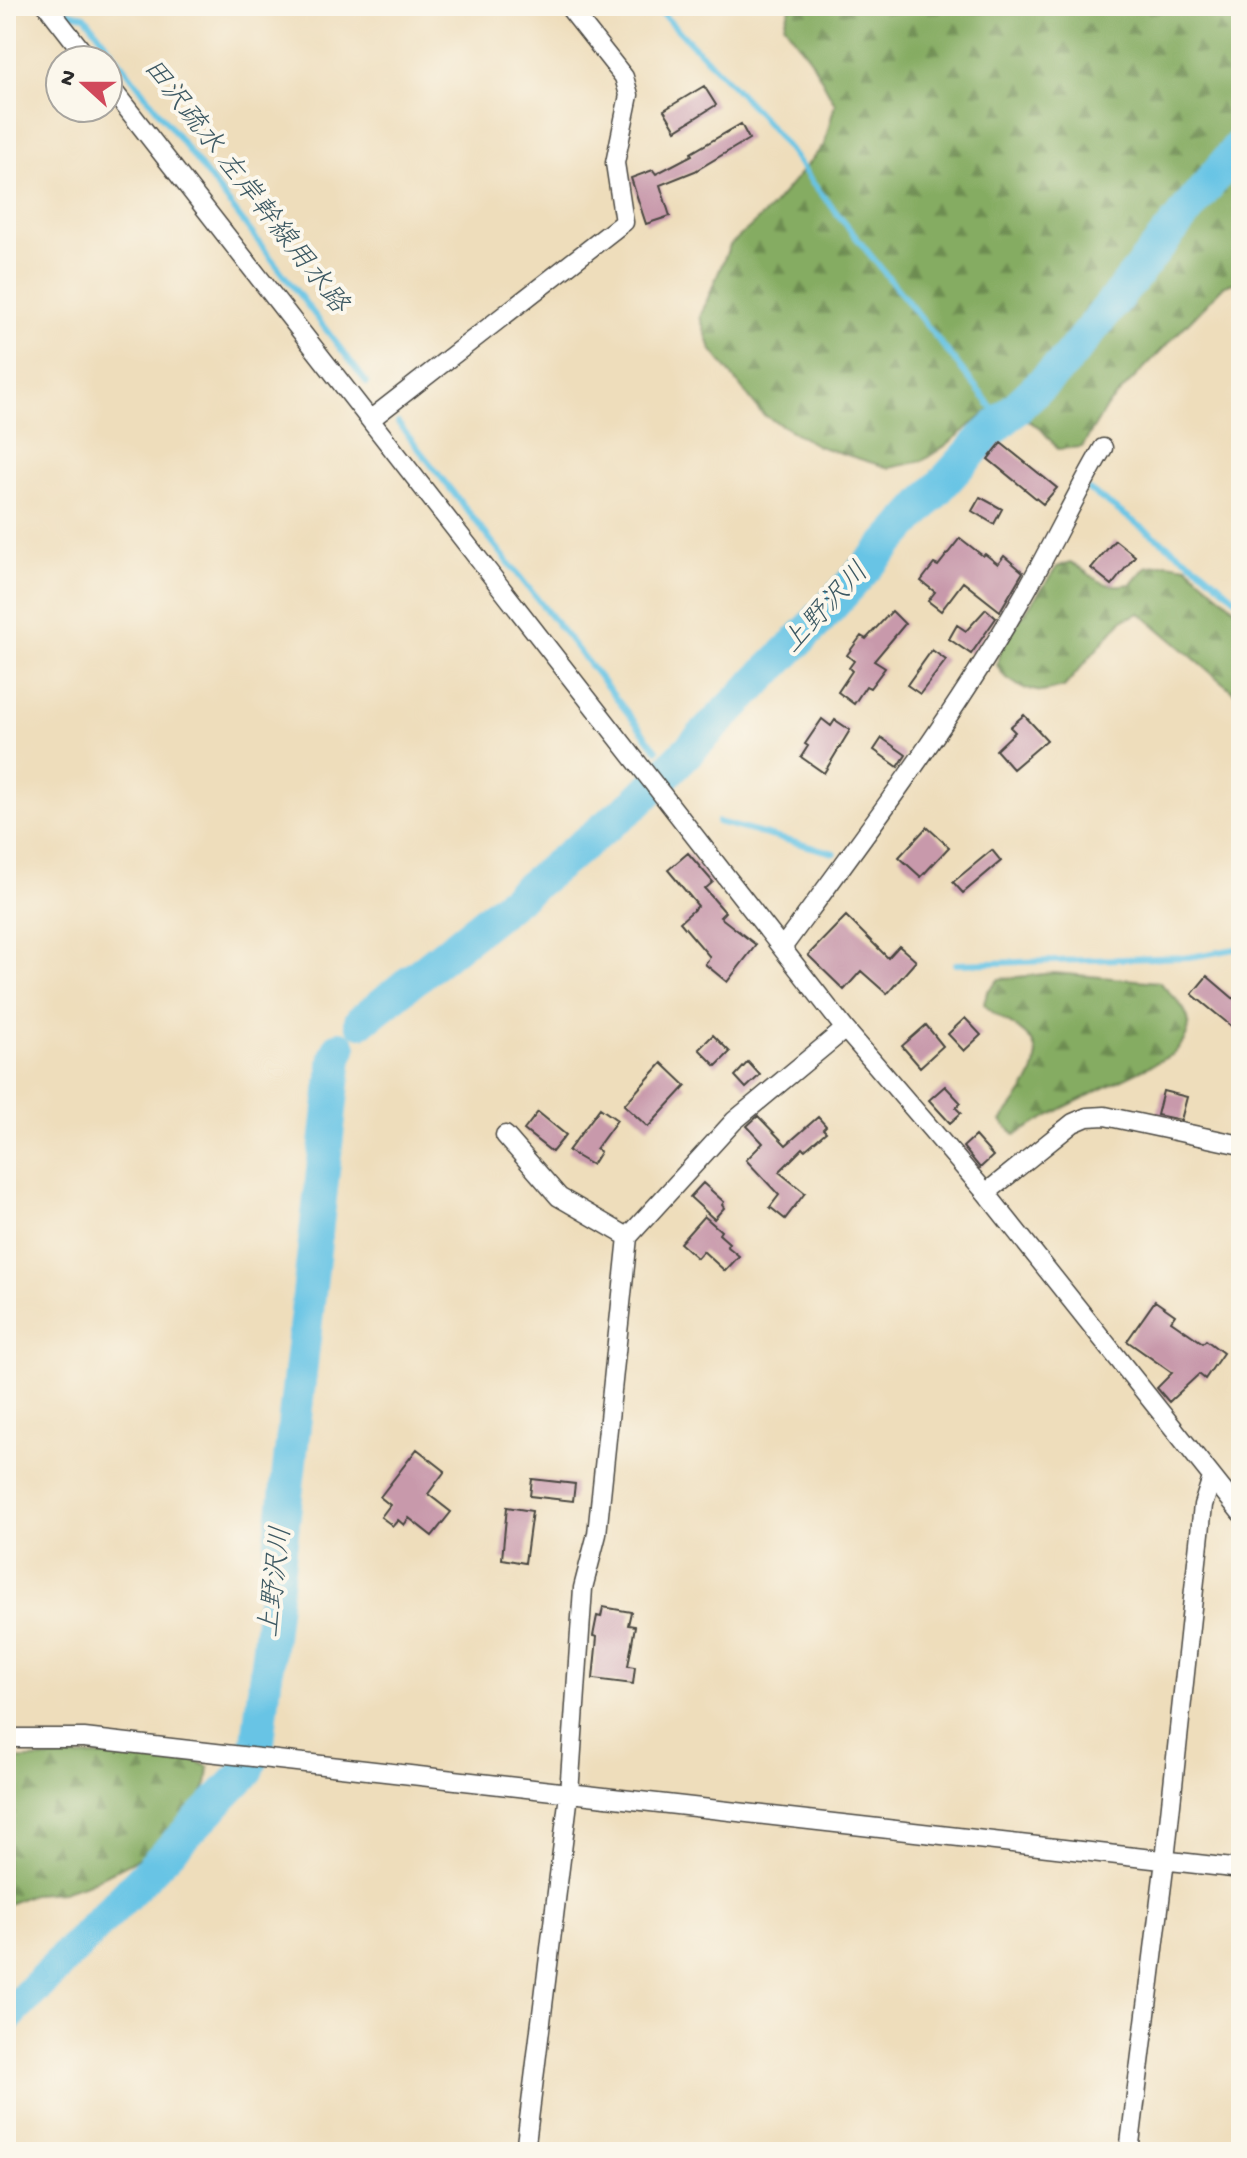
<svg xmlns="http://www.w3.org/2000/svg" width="1247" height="2158" viewBox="0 0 1247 2158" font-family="'Gochi Hand','Klee One',sans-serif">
  <defs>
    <pattern id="forest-firs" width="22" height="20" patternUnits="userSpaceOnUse" patternTransform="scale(2)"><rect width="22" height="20" fill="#85ac62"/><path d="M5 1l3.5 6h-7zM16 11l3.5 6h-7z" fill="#6d8c51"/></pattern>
  </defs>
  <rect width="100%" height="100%" fill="#fbf7ec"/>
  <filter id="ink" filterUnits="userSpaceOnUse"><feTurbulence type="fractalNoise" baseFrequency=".0125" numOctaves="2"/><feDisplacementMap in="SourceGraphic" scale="16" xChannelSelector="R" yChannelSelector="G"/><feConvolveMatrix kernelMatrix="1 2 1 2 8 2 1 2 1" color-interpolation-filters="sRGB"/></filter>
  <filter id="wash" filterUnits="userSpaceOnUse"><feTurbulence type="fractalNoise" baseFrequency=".006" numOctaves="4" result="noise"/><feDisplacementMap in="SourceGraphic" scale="32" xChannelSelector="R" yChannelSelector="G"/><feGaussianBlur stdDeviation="1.8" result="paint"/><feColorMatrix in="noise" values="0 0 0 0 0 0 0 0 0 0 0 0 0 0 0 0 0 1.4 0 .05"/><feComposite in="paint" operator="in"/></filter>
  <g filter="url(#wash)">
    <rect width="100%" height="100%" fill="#edb"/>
    <!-- forest -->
    <path fill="url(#forest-firs)" stroke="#586c46" stroke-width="2" d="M791,6h450v276l-16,3 -118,121 -25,41 -24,2 -17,-20 -41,-27 -55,44 -23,15 -33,7 -71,-22 -56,-32 -51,-65 -11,-32 30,-72 41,-37 53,-63 11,-41 -24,-44 -27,-36z
      M1070,562c26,13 27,28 61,22l15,-17 21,-4 20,3 54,48v84l-101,-85 -18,7 -58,67 -22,5 -20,-4 -18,-12 -7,-11 3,-17 57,-81z
      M1054,973l105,9c25,25 46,41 13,73l-107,52 -50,28 -14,-14c16,-21 50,-57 28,-83 -13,-15 -33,-19 -45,-34l3,-12 12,-13z
      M134,1754l52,2 23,11 -2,17 -5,11 -10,15 -35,39 -68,34 -27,9 -30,2 -26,11v-145z"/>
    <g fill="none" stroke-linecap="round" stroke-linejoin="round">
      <!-- stream -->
      <path stroke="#67c4e5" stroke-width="6" d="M655,6c53,57 114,110 157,176l179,224
        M55,10l30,6 282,367
        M398,423l259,327
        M1089,490l115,81 37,32
        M718,822l116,31
        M956,964l234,-7 51,-9"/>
      <!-- river -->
      <path stroke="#67c4e5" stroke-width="34" d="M361,1021l276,-219 176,-176 170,-187 81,-76 177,-219
        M6,2018l241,-247 11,-29 78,-685 4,-9"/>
    </g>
    <g id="blocks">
      <!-- building -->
      <path fill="#c899ab" d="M704,86l12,19 -40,25 -12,-20z
        M741,124l8,15 -54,32 -35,14 10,31 -24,8 -15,-46 22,-8 3,4 36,-19 -1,-2z
        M1001,443l56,45 -14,16 -55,-45z
        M980,497l22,12 -8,15 -22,-13z
        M960,538l23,18 2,-2 13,10 6,-8 19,16 -23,39 -37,-29 -22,29 -13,-10 7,-9 -14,-11 13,-17 4,2z
        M1115,540l20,16 -23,29 -21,-17z
        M986,609l10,9 -25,36 -22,-15 8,-14 9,6z
        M892,611l13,13 -31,37 11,7 -15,20 -4,-2 -12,18 -16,-12 14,-21 -3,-3 5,-7 -7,-6 14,-19 5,3z
        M932,650l14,10 -26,34 -13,-9z
        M1024,715l23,25 -34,29 -17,-19 19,-18 -5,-5z
        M822,719l9,7 4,-6 15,10 -26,43 -23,-16 7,-11 -3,-2z
        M882,738l24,17 -8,12 -24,-17z
        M927,827l22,20 -28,30 -22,-20z
        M992,850l9,11 -38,32 -10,-11z
        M688,853l25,29 -8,7 20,23 -5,5 36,28 -29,37 -22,-18 5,-7 -30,-35 18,-16 -30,-36z
        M846,916l42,42 11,-12 17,15 -29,33 -26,-23 -17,19 -36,-35z
        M1207,976l34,29v29l-49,-40z
        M965,1018l16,17 -17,16 -16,-17z
        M926,1025l17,21 -23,21 -18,-21z
        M713,1035l17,17 -14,14 -17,-17z
        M748,1062l12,13 -14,13 -11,-12z
        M662,1063l24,23 -38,41 -24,-22z
        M945,1086l16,17 -5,5 5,5 -11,10 -21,-23z
        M1163,1091l24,6 -6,23 -24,-5z
        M600,1108l17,12 -21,29 4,3 -8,13 -24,-14z
        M538,1112l28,23 -14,17 -28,-22z
        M758,1116l28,29 32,-28 8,9 -3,3 3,3 -21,18 -2,-2 -24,24 26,21 -20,26 -15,-12 9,-12 -33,-35 17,-17 -16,-17z
        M975,1136l18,20 -13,12 -17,-21z
        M703,1183l21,19 -2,3 2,3 -10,11 -24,-22z
        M704,1216l17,15 -2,3 10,9 -2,3 12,10 -14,15 -22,-20 -6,7 -17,-15z
        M1155,1301l20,14 -4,6 32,22 3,-3 17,13 -18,26 -6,-5 -30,28 -12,-14 15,-15 -45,-32z
        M417,1449l28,22 -17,23 23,18 -19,24 -23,-18 -5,7 -6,-5 -5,6 -12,-9 9,-12 -10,-8z
        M532,1479l43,5 -2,17 -43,-5z
        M507,1507l25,4 -7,52 -23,-4z
        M603,1607l28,5 -3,13 7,1 -7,40 7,1 -2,17 -40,-5 4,-42 -4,-1 4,-20 4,1z"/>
    </g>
  </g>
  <g filter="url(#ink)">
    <use href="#blocks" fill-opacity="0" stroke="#484641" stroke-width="2"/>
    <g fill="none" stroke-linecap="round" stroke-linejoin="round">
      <!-- minor casing -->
      <g stroke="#484641" stroke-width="21">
        <path id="minor" d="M47,6l42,54
          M108,84l737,945 141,164 255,320
          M371,419l253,-197 -9,-59 14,-68 -5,-18 -56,-71
          M782,948c83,-113 167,-224 237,-345 30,-51 54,-104 84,-155
          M505,1135l54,62 69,40
          M986,1193l87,-70 14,-6 18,-1 136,29
          M6,1738h78l1157,131
          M525,2152l44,-358 14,-206 14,-54 31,-297 106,-116 111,-92
          M1129,2152l36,-292 38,-355 9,-27"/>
      </g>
      <!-- minor -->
      <use href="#minor" stroke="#fff" stroke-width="18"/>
    </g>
  </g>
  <g text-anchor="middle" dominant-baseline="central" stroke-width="8" stroke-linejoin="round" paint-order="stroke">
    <!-- water labels -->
    <g font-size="28" font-style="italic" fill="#3d5963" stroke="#fbf7ec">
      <text transform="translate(244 187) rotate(52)">田沢疏水 左岸幹線用水路</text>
      <text transform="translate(827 609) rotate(-47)">上野沢川</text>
      <text transform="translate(277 1582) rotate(-83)">上野沢川</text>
    </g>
  </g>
  <!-- margin -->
  <rect width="1247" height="2158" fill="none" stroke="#fbf7ec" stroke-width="32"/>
  <!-- north arrow -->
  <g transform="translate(84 84) rotate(291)"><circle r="38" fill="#fbf7ec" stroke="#a8a59f" stroke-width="2"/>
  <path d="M0-6L14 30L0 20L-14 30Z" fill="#d1495b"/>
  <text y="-12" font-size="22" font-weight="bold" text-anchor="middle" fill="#2b2b2b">N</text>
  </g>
</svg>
